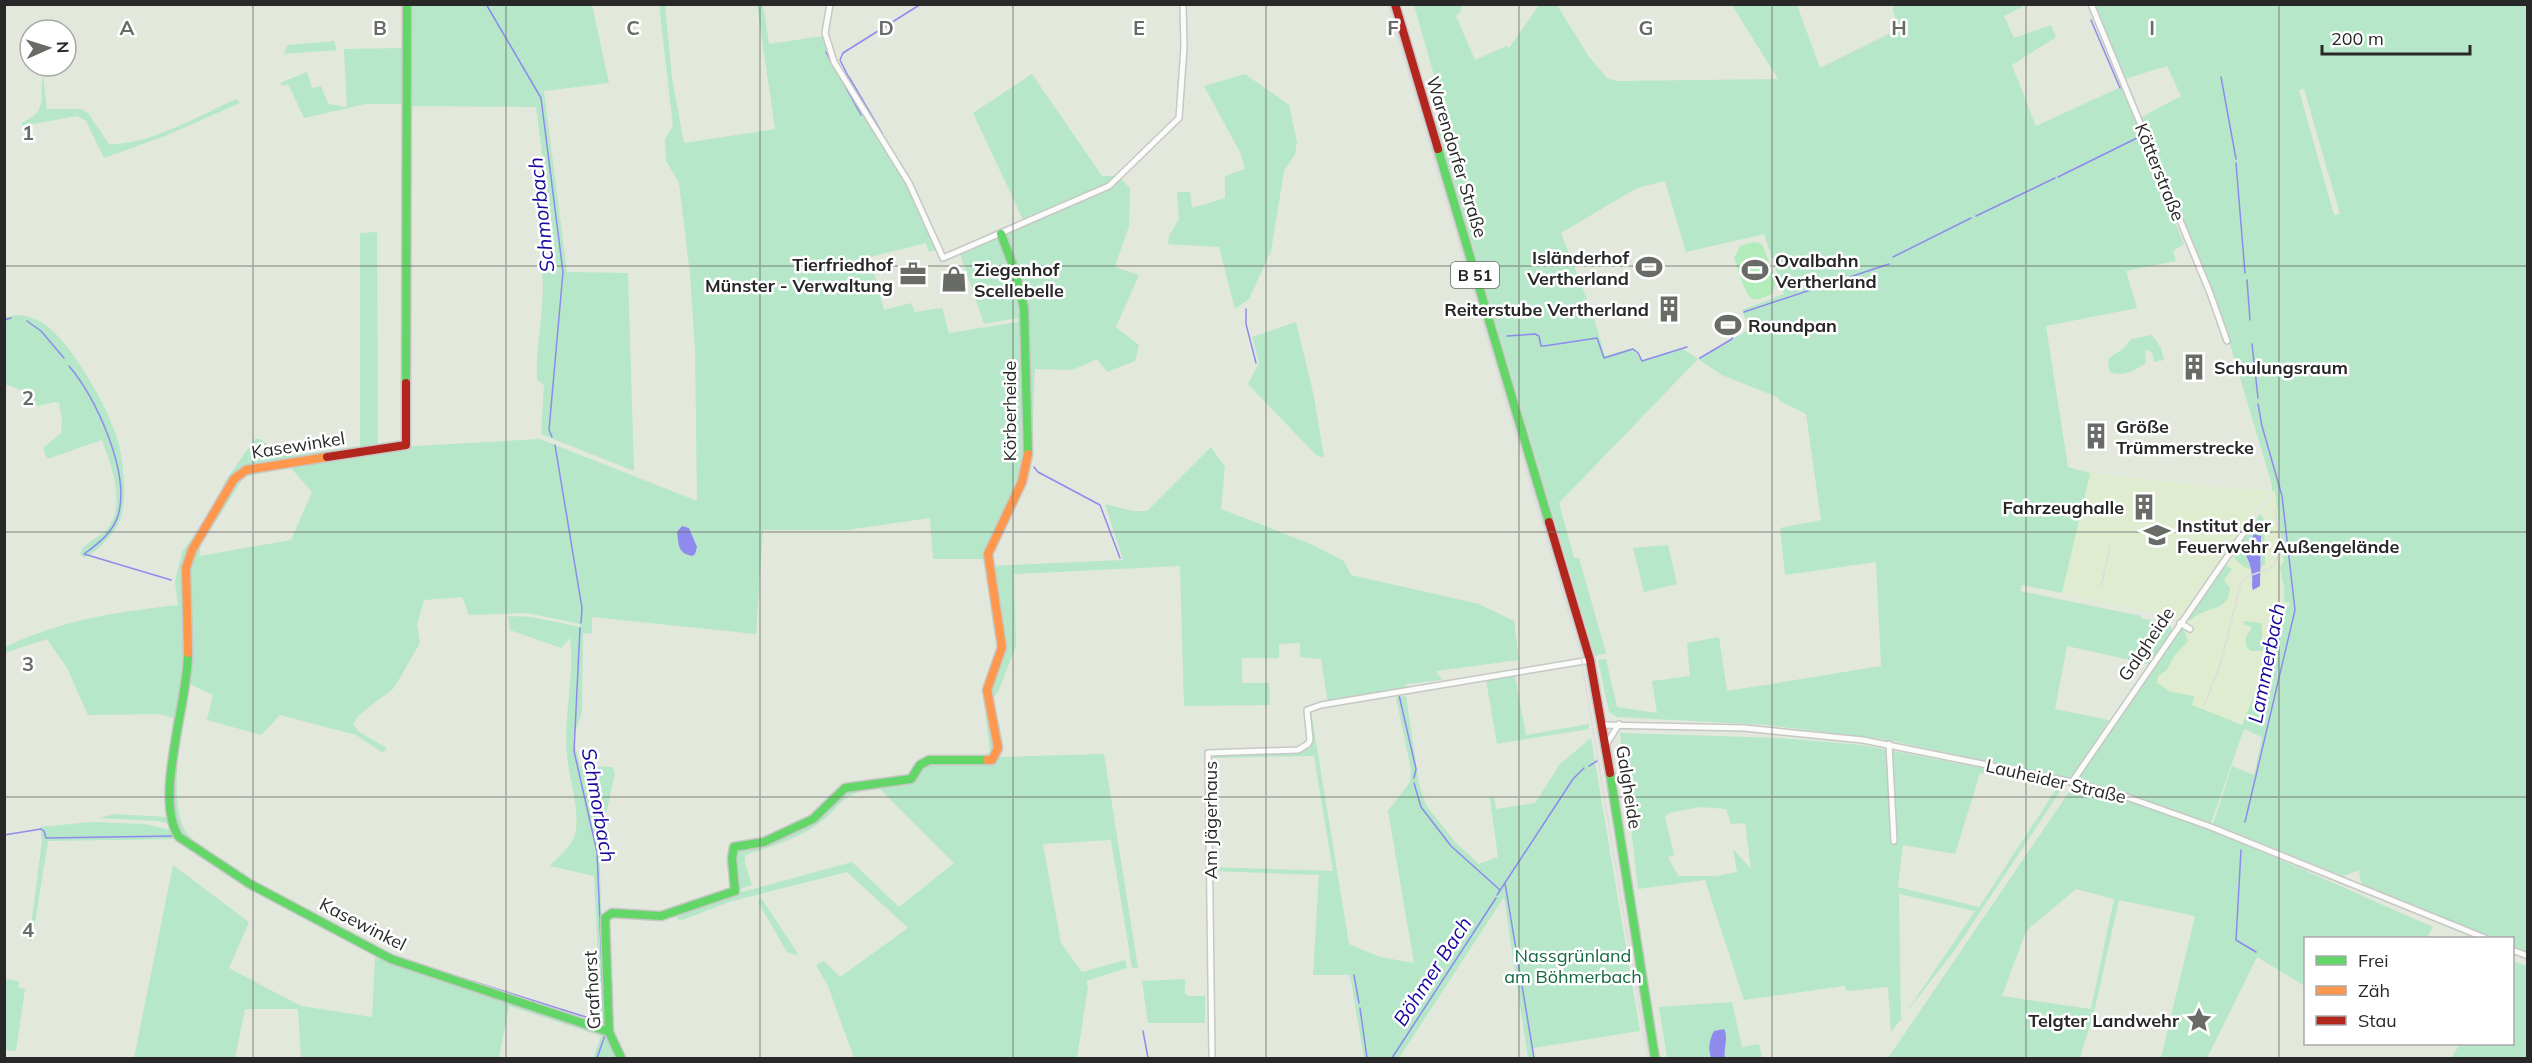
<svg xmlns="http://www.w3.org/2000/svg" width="2532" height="1063" viewBox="0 0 2532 1063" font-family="Mulish,sans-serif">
  <rect width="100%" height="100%" fill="#e3e8dc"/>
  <!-- education -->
  <path fill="#dfeccf" d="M2090,473l134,15 46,2 -90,129 -118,-26z
    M2272,491h3l16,117 -49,117 -102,-40 131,-187z"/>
  <!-- green -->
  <path fill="#b5e7c8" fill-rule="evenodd" d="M411,5h181l17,78 -65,8 23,181 61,1 6,198 -93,-37 3,-49 -7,-5c-2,-37 9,-73 5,-109l7,-4 8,1 -21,-161 -127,-1z
    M659,5h6l7,73 12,65 91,-14 -18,-124h6l6,39 54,-8 10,26 76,126 27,62 -7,2 -3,-9 -56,14 14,53 27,-7 4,9 27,-4 7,25 69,-11v-4l-34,6 -24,-70 65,-30 -52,-111 59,-39 70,102h16l12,12 -1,38 -14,41 24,8 -23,52 23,18 -4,16 -28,11 -10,-13 -25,11 -37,-1 -4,98 -41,92h-57l-3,-41 -83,12h-84l-7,104 -164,-17v16l-9,1 -1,78 -9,25 7,29 32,1 3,6 -13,59 -2,36 4,153 -3,-1 -7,-144 -44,-10c10,-11 25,-22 26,-37 3,-25 -7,-50 -9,-74 -4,-39 8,-78 3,-117l-9,10 -51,-18 -2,-14 24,1 48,10v-3l-53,-11 -58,2 -7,-18 -38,3 -7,25 3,18 -26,45 -35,27 -6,9 6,8 28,16 -4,5 -27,-18 -76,-20 -19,20 -54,-15 6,-25 -23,-11c-8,33 -24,122 -3,149 15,20 49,37 71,50v3l-41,-26 -38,-28 -4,-7 -17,-4 -59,-3 15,-4 53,3 -1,-35 7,-64 -14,-4 -71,1 -21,-47 -20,-29 -42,14v-6c56,-27 111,-35 173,-42l-3,-23 7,-30 32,-45 11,-26 30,-42h5l19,15 11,2 70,-10v-213l17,-1 1,216 162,-9 157,62 -2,-152 -5,-75 -11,-91 -13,-22 -1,-22 8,-13zM290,467l22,25 -21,48 -92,16 2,-11 43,-68z
    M1414,5h48l-2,8 -4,3 19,44 31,-14 3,2 30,-43h18l32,52 19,22 11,2 159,-2 -46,-74h65l23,63 79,-39 -6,-18v-6h128l1,2 -18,9 10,22 37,-13 5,12 -44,28 24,61 89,-41 13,34 4,23 42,102 -11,7 3,10 -50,10 11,37 -91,18 22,141 22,6 -28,120 -40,-8 -2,6 121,25v2l29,7 2,5 -35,54 11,-20 -81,-18 -12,63 54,11 -37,59 -190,-40 -116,-14 -149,-8 -8,-5 -11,-52 8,-1 11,48 40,6 -5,-32 38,-5 -3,-33 32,-6 8,54 154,-25 -5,-104 -91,13 -5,-47 41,-8 -15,-106 -26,-13 -3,-4 -55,-22 -24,-16 -139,144 15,55h5l27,95 -11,3 -159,-534 3,-5 -2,-5 6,-5zM1665,181l21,71 78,-18 20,60 -42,16 8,19 -52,30 -15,-10 -41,12 -10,-13 -27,8 -13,-44 -31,-79 76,-45z
    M2095,5h432v949l-14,-7 -1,-9h-21l-127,-52 -4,-6 -1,-10 -16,6 -130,-52 19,-58 22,9 8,-38 -18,-8 -33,94 -89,-31 -47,-12 105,-153 3,1 5,13 -14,15 -7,14 -9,6 -1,7 14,9 23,4 -2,9 50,20 27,-65 -5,-9h-13l-5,-5v-9l6,-10 -7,-2 -2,-4 19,2v18l5,2c6,-6 12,-27 15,-36h7l1,-4 -6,-1v-14l-4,-20 4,-8 -9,-69h-3v-6l-45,-151 -87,-216 41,-22 -14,-30 -42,13zM2304,89l36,125h-1l-5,1 -35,-125z
    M334,41l3,9 -53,4 3,-9z
    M404,48l-1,56h-37l-62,14 -16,-34 -5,2 -3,-3 27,-11 5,16 9,-2 7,18 19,3 -3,-58z
    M1245,74l44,31 8,37 -2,12 -11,17 -13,80 -22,48 -14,10 -16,-62 -51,-3 1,-8 10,-17 -2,-27h13l2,16 33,-10v-22l20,-7 -5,-17 -36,-66z
    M43,75l4,34h35l6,4 21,31c41,1 91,-29 127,-45l4,4 -75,33 -61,22 -18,-37 -9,-5 -55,10v-3c27,-13 17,-24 21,-48z
    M16,315c10,0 21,4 30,10 26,20 58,76 69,107 8,23 12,58 7,82 -4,16 -23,37 -38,44l-4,-4c5,-13 18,-15 27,-25 20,-23 4,-65 -5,-89l-55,19 -4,-11 18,-15 1,-14 -3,-16 -3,-1 -25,5 -8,-16 -18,-7 -1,-67z
    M1296,322l17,70 11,65 -7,-1 -69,-72 11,-21 -7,-26z
    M2152,335l9,13 3,12 -10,2 -2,-10 -7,-2 1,13c-10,6 -22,15 -36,9l-2,-7 1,-7 15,-10 7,-9z
    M1211,447l14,20 -4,42 90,35 33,17 7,14 128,29 35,17 5,39 -83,11 6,9 -36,4 1,5 -79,14 -7,-44 -21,-2v-14l-21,1v14h-37v25h27l1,22 -86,1 -4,-140 -166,8 2,72 -18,46 -11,11 8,46 6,8 103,-3 34,214h-6l-21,-128 -68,4 18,99 21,29 43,-12 2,8 -41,13 2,6 -11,71h-223l-26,-72 -12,-21 8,-4 16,16 68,-49 -61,-56 -118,30 -49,19 -3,-3v-4l61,-21 114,-31 47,45 55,-44 -74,-74c-42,2 -37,19 -66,38 -21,13 -46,21 -69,28v8l7,22 -12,4 -2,-2 -3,-32 2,-6 43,-12 66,-46 56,-6 10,-4 9,-15 9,-4 57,1 -1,-8 4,-3 -6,-51 15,-50 -9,-85 133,-6 -18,-56 27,7h15z
    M2260,514l4,5 1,45 -5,4 2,-11 -16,1 5,11c-8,-1 -15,-8 -19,-15z
    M1668,545l9,39 -33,8 -11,-44z
    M2224,564l8,5 -8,11 6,8c-2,26 -24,16 -40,33l-3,-3z
    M1515,676l11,59 63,-11v5l-92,15 -11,-64z
    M1406,696l13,87 7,22 29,37 24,22 19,-7 -8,-58 4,-2 2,12 39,-6 25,-39 31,-26 49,293 -107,17 2,10h-7l-24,-161 -105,161h-35l-14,-83h-37l6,-100 -108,-4v-4l122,4 -19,-115 -102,2 -1,-3 86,-3 13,-6 3,-6 -4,-26 2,-3 38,233 31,13 34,6 -26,-152 22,-29 1,-12 -15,-73z
    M1620,733l160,5 82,7 203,39 -110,166 -64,82 -3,-45 -41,4 -3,-5 -100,14 -39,-120 -67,9zM1980,773l77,15 -78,119 -81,-20 5,-42 52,9zM1700,807l26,2 5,15 14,-1 6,46 -18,-20 4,23 -21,4h-38l-10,-19 6,-2 -9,-38 4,-4zM1899,894l76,17 -74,109z
    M2078,786c123,34 238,90 355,141l-6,11h-121l-1,48 -48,-29 -50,101h-46l34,-142 -76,-16 -24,108 -15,50h-192l183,-269zM2076,889l38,10 -23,110 -89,-13 24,-65z
    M92,822l53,2 25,6 5,9 -127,2 -16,100h-3l13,-100 -2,-14z
    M173,865l76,57 -20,46 72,38 71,11 3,-59 4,-2 41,18 187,60 14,24h-28l8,-22 -92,-30 -10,52h-198l-3,-49h-53l-10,49h-101z
    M762,899l36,55 -2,1 -9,-3 -29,-50z
    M2513,961l14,5v92h-76l9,-14h52z
    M4,979l15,2v7l6,1 -9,62 -11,-1z
    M1185,979v15l4,2h16v27h-57l-6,-42z
    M1732,1002l10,45 17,-3 3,14h-37l-1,-8 3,-15 -18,17 2,6h-44l-8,-51z"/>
  <!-- pitch -->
  <path fill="#b2ecbb" d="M1753,242l7,1 4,5 12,34 -4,12c-5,2 -14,7 -19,5 -9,-4 -15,-32 -19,-41l6,-12z"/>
  <!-- water -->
  <path fill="#8e8aee" d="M682,526l7,2 8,19 -2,7 -3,2c-15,-3 -13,-12 -15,-24z
    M2254,534l7,2 -1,50 -7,4c-2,-5 0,-9 -1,-14 -2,-24 -14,-16 2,-42z
    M1724,1029c5,9 -1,19 1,29h-14c-3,-9 -2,-18 3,-27z"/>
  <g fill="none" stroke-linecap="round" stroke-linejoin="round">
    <!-- stream -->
    <path stroke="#8e8aee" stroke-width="1.5" d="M486,4l55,94 22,174 -14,158 3,7
      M2091,20l29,68
      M826,52l5,10
      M834,66l27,49
      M848,76l-8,-16 3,-7 78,-49
      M849,77l33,56
      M2221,77l15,82
      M2236,163l9,110
      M2058,177l81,-40 1,-3
      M1976,216l79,-38
      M1893,257l78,-39
      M2247,280l3,40
      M1246,309v15l10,39
      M1744,312l145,-48
      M4,320l7,-2
      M27,321l14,10 23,27
      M1507,336l28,-2 4,2 2,10h3l53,-8 7,20 29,-9 5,4 4,8 45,-14
      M2252,344l6,54
      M1700,358l32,-19 5,-15
      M69,366c27,32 60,104 50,146 -4,19 -21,32 -35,42l87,26
      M555,445l27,163 -1,15
      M1034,467l4,5 62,33 20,53
      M580,628l-6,123 23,101 7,164
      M1399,695l17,74 -2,9
      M1589,766l8,-5
      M1414,783l7,24 30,39 49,44
      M2245,822l50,-212 -13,-114 -20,-70 -4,-22
      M4,835l37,-6 3,2 2,7 127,-2
      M2241,850l-5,90 20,12
      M1505,883l29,175
      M1497,895l76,-116 11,-11
      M1354,975l5,28
      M462,978l143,45
      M1360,1008l7,50
      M1143,1031l5,27
      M597,1058l8,-23
      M1392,1058l104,-160"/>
    <!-- street casing -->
    <g stroke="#c7c7c6" stroke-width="8">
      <path id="street" d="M830,4l-5,29 9,29 75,121 34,75 166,-72 70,-68 5,-71 -1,-43
        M2091,4l119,289 17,48
        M2180,623l10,6
        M1602,725l142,3 119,12 209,42 49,13 90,32 274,111
        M1889,744l5,97
        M1606,745l13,-21
        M2072,782l177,-257
        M2512,950l16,6
        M1212,1058l-4,-305 90,-3 10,-6 2,-4 -3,-30 14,-5 269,-45"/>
    </g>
    <!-- fast casing -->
    <g stroke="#c7c7c6" stroke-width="11">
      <path id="fast" d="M1438,149l111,373
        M1001,234l14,37 9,37 4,146
        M406,383l1,-379
        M188,653c1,46 -35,146 -9,184l71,47 141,75 218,73
        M1610,773l45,285
        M621,1058l-12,-26 -4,-114 7,-5 49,3 74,-25 -3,-33 2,-11 30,-5 49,-23 32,-31 66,-9 9,-14 9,-5h58"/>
    </g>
    <!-- slow casing -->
    <g stroke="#c7c7c6" stroke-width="11">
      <path id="slow" d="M188,653l-2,-85 6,-18 42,-71 12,-9 81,-13
        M987,760h5l6,-12 -11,-58 15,-43 -14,-93 34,-72 6,-28"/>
    </g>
    <!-- jam casing -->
    <g stroke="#c7c7c6" stroke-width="11">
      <path id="jam" d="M1395,4l43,145
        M327,457l79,-12v-62
        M1549,522l41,138 20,113"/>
    </g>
    <!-- street -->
    <use href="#street" stroke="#fbfcfa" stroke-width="5"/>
    <!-- fast -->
    <use href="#fast" stroke="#63d668" stroke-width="8"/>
    <!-- slow -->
    <use href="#slow" stroke="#ff974d" stroke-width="8"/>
    <!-- jam -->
    <use href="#jam" stroke="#b3261e" stroke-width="8"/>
    <!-- tram -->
    <path stroke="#dddcde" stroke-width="1.5" d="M2221,662l20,-80c9,-10 23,-8 33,-17"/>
    <!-- rail -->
    <path stroke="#dddcde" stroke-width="1.5" d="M1388,4l192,647 68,407
      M2274,565l6,-14 -5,-43
      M2101,586l9,-39
      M2204,706l17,-44"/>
  </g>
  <!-- grid -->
  <path fill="none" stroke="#696b67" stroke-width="1.5" stroke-opacity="0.55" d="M253,4v1054M506,4v1054M760,4v1054M1013,4v1054M1266,4v1054M1519,4v1054M1772,4v1054M2026,4v1054M2279,4v1054M4,266h2524M4,532h2524M4,797h2524"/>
  <!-- icons -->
  <defs>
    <g id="stadium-bare" transform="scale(2.07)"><path d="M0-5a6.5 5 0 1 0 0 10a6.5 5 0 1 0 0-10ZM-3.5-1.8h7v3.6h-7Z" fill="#696b67" stroke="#fff" stroke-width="2.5" paint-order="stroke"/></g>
    <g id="office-bare" transform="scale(2.07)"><path d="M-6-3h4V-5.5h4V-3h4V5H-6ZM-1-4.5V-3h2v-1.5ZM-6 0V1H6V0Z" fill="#696b67" stroke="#fff" stroke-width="2.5" paint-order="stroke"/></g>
    <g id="shop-bare" transform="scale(2.07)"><path d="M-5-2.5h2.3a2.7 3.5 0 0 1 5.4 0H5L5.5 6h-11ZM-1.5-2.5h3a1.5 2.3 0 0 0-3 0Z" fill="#696b67" stroke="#fff" stroke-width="2.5" paint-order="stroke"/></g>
    <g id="building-bare" transform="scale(2.07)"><path d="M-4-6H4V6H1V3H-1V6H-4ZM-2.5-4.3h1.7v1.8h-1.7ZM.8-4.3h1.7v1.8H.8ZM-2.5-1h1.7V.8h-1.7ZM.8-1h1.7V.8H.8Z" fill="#696b67" stroke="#fff" stroke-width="2.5" paint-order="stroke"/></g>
    <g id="university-bare" transform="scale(2.07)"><path d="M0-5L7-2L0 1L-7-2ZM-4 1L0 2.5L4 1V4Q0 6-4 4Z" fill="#696b67" stroke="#fff" stroke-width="2.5" paint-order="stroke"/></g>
    <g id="sight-bare" transform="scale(2.07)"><path d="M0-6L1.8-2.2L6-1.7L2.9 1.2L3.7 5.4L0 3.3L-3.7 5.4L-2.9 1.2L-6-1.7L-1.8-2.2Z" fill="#696b67" stroke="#fff" stroke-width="2.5" paint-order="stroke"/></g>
  </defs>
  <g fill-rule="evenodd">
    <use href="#stadium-bare" x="1649" y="267"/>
    <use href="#stadium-bare" x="1755" y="270"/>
    <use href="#office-bare" x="913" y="274"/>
    <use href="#shop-bare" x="954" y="279"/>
    <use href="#building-bare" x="1669" y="309"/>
    <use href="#stadium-bare" x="1728" y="325"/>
    <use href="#building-bare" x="2194" y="367"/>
    <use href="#building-bare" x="2096" y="436"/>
    <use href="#building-bare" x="2144" y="507"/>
    <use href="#university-bare" x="2157" y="535"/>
    <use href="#sight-bare" x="2199" y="1020"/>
  </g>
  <g text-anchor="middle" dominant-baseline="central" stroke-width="5" stroke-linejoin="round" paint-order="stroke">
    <!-- shield labels -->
    <rect fill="#fff" stroke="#686868" stroke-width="1.5" x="1451" y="262" width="48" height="26" rx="4.5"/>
    <g font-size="16" font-weight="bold" fill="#282828">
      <text x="1475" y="275">B 51</text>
    </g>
    <!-- street labels -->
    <g font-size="18" fill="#282828" stroke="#fff">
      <text transform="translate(1457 157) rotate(73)">Warendorfer Straße</text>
      <text transform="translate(2160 172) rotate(68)">Kötterstraße</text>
      <text transform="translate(1009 411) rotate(-90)">Körberheide</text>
      <text transform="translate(298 445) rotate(-9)">Kasewinkel</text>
      <text transform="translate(2146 644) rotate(-56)">Galgheide</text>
      <text transform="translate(2056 781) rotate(13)">Lauheider Straße</text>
      <text transform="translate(1629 787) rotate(81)">Galgheide</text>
      <text transform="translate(1210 820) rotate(-90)">Am Jägerhaus</text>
      <text transform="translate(363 924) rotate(27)">Kasewinkel</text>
      <text transform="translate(592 990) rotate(-93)">Grafhorst</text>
    </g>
    <!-- poi labels -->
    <g font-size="18" font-weight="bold" fill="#282828" stroke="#fff" text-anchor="start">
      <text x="1629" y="257" text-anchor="end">Isländerhof<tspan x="1629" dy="21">Vertherland</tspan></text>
      <text x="1775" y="260">Ovalbahn<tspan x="1775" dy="21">Vertherland</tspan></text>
      <text x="893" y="264" text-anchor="end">Tierfriedhof<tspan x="893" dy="21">Münster - Verwaltung</tspan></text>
      <text x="974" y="269">Ziegenhof<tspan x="974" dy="21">Scellebelle</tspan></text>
      <text x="1649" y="309" text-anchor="end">Reiterstube Vertherland</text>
      <text x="1748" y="325">Roundpan</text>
      <text x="2214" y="367">Schulungsraum</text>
      <text x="2116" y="426">Größe<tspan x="2116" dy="21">Trümmerstrecke</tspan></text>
      <text x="2124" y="507" text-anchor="end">Fahrzeughalle</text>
      <text x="2177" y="525">Institut der<tspan x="2177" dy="21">Feuerwehr Außengelände</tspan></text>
      <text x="2179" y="1020" text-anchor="end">Telgter Landwehr</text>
    </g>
    <!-- park labels -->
    <g font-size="18" fill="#146845" stroke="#fff">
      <text x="1573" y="955">Nassgrünland<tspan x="1573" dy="21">am Böhmerbach</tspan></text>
    </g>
    <!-- water labels -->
    <g font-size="20" font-style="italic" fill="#19049f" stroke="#fff">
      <text transform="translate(541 215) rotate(-96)">Schmorbach</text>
      <text transform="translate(2266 663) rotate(-79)">Lammerbach</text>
      <text transform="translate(599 805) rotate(80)">Schmorbach</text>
      <text transform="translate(1432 971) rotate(-57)">Böhmer Bach</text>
    </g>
  </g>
  <g font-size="20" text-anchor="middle" font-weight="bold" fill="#696b67" stroke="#fff" stroke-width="5" stroke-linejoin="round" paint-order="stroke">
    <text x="127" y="35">A</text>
    <text x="380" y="35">B</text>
    <text x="633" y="35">C</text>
    <text x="886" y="35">D</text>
    <text x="1139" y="35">E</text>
    <text x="1393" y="35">F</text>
    <text x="1646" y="35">G</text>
    <text x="1899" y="35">H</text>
    <text x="2152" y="35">I</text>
    <text x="28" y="140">1</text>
    <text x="28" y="405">2</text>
    <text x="28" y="671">3</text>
    <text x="28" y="937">4</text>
  </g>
  <!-- border -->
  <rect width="2532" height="1063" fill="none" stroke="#282828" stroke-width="12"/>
  <!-- legend -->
  <rect x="2304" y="937" width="210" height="108" fill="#ffffff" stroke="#a9a9a9" stroke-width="1.5"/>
  <rect x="2316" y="956" width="30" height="9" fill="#63d668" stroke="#a9a9a9" stroke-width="1.5"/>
  <text x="2358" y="967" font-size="18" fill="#282828">Frei</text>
  <rect x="2316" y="986" width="30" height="9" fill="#ff974d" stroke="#a9a9a9" stroke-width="1.5"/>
  <text x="2358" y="997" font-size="18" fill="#282828">Zäh</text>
  <rect x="2316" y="1016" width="30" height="9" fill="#b3261e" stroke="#a9a9a9" stroke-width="1.5"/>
  <text x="2358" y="1027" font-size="18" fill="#282828">Stau</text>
  <!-- north arrow -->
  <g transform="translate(48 48) rotate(87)"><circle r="28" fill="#ffffff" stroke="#a9a9a9" stroke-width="1.5"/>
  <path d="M0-4.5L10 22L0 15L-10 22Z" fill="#696b67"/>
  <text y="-9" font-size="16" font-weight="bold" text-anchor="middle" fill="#282828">N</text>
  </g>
  <!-- scale -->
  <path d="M2322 45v9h148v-9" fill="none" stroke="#282828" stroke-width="3"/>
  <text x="2331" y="45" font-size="18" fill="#282828" stroke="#ffffff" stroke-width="4.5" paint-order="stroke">200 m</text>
</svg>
